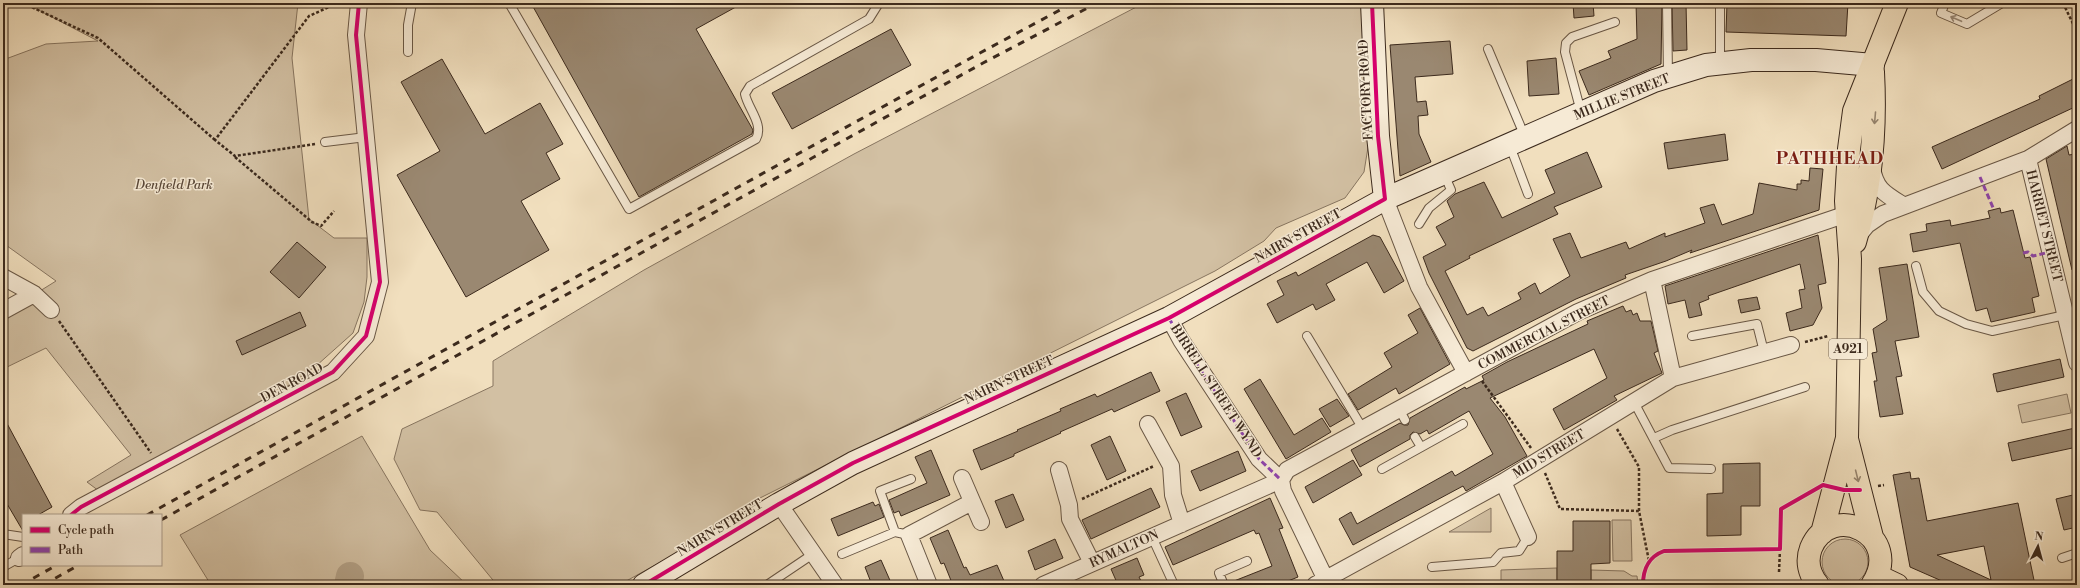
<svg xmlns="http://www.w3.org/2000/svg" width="2080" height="588" viewBox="0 0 2080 588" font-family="'Libre Bodoni',serif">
  <rect width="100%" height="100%" fill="#f1dfbe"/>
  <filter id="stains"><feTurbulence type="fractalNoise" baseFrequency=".005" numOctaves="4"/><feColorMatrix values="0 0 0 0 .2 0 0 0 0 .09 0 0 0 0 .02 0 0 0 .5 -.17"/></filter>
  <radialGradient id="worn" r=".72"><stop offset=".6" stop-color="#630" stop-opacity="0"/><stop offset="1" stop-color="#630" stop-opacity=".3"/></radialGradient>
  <!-- green -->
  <path fill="#d2c0a3" stroke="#877560" d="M25,3h273l-6,55 17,161 25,19h33v39l-3,25 -11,31 -37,33 -64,45 -153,80 -12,-9 44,-27 -85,-107 -43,21v-55l53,-33 -53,-38v-183l43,-16 52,-3z
    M1144,3h218l7,138 -5,31 -19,26 -69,30 -12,13 -49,30 -455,227 -81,54 -60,33h-122l-60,-73 -17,-2 -26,-51 8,-30 91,-43v-25l151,-91 210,-116z
    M2067,394l4,19 -49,10 -4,-18z
    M362,436l68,114 37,35h-256l-31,-50z
    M1491,508v24h-42z
    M1612,520h19l1,41h-19z
    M1822 562a23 23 0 1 1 46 0a23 23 0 1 1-46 0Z
    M1557,568v17h-56v-15z
    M1591,570l33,1 8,5h5l1,9h-47z"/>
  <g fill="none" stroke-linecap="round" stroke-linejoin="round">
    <!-- river -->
    <path stroke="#b3a187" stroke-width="28" d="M348,585l2,-9"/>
  </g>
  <!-- building -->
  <path fill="#9a8871" stroke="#3c2a1d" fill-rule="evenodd" d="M531,3h212l-47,26 57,101 -1,4 -113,63z
    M1573,3h20l1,13 -20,2z
    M1636,3h26l-1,61 -72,31 -10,-24 32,-13 -3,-7 29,-12z
    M1672,3h14l1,47 -14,1z
    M1727,3h121l-2,33 -120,-4z
    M891,29l20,36 -119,64 -20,-36z
    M1450,41l3,33 -38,3 2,25 9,-1 2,14 -10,1 1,18 12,28 -31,14 -10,-131z
    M1556,58l3,36 -30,2 -2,-35z
    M442,59l43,75 55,-31 23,41 -17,9 14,26 -39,22 28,49 -83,47 -69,-122 43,-24 -39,-69z
    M2077,77v29l-135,63 -10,-22 108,-48 -1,-3z
    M1725,134l3,26 -60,9 -4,-26z
    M2067,146l2,9 6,-1 2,4v112h-5l-26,-111z
    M1587,152l15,35 -48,20 4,7 -89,42 1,2 -25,13 22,44 16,-8 5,9 33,-17 -3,-6 17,-10 5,11 30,-18 -17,-37 17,-6 11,25 45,-16 3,7 36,-16v4l40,-14 -5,-15 14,-4 8,21 31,-11 6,-31 38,7v-6h4v-4l8,1 1,-13 13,1 -4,41 -129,43 2,-3 -26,11 -41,14 1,3 -50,21 -103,52 -6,-3 -38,-75 -6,-16 23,-12 -10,-18 18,-10 -7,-16 8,-7 29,-12 18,36 53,-25 -10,-23z
    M2000,208l1,5 12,-3 12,48 5,-1 9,39 -7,2 3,14 -44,10 -4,-14 -11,3 -16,-68 -47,9 -3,-18 17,-3 -1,-7 24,-4 1,6 39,-8 -2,-7z
    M1373,235l7,2 24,44 -20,12 -17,-31 -41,22 9,16 -19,10 -3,-6 -36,19 -10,-19 17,-9 -7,-14 19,-9 2,4z
    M1818,235l8,48 -8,2 4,23 -9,17 -23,6 -4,-18 16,-5 -3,-18 6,-1 -5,-25 -92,32 1,3 -10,4 3,12 -13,3 -4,-18 -17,4 -3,-18z
    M297,242l29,25 -27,31 -29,-26z
    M1907,264l12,73 -24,4 7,35 -6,1 7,37 -23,3 -6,-36h3l-5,-28 5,-1 -4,-23 14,-9 -8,-52z
    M1757,297l3,12 -19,4 -3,-13z
    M1623,306l3,6 5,-2 2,5 4,-2 3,8h11l7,30 -4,2 8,20 -48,23 3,4 -53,30 -11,-21 54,-31 -13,-29 -104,49 15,19 22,39 -61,35 -3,-5 -110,59 -14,-26 12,-7 6,12 95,-53 3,5 38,-22 -24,-43 -40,23 -2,-4 -7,4 -7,-2 -3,3v4l-50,28 -9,-17 49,-27 4,2h4l2,-7 55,-31 1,2 18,-9 -2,-4 25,-14 81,-38 -1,-3z
    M1420,308l30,56 -51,30 -3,-6 -38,22 -10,-16 44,-27 -8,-14 34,-20 -10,-18z
    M300,312l6,14 -64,29 -6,-14z
    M2060,359l4,18 -67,15 -4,-18z
    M1151,372l9,19 -46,21 -2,-3 -52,23 1,1 -47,21v2l-33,14 -8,-20 45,-19 -1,-1 44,-19 -1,-2 35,-15 2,3z
    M1260,379l34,56 28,-17 9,14 -45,27 -42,-70z
    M1186,393l16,34 -21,9 -15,-34z
    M1337,399l12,17 -19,11 -11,-18z
    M3,416l49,91 -14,8h-15v16l-20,-34z
    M2075,428l2,19 -65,14 -4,-18z
    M1110,436l16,35 -19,9 -16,-35z
    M931,450l19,45 -49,21 -2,-5 -5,2 -5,-13 38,-17 -12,-26z
    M1238,451l8,20 -46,20 -9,-20z
    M1353,460l9,15 -49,28 -8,-16z
    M1760,463v43h-19v29l-34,1v-42l16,-1v-29z
    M1910,472l1,7 8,-1 8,43 91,-18 17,82h-84l-41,-18 -17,-92zM1984,546l7,34 -54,-25z
    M1151,488l9,19 -69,32 -9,-19z
    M1013,494l11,26 -18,8 -11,-27z
    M2077,494v33l-13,3 -8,-31z
    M1270,498l13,30 -4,1 19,48 -20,8h-49v-2l43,-17 -13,-33 -3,1 -2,-4 -81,35 -8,-18z
    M873,502l2,4 4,-2 5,13 -46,19 -7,-17z
    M1573,521h37v42l-19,1v21h-34v-34h16z
    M948,530l16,38 2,-1 4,8 27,-10 7,16 -9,4h-47l4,-2 -8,-20 -3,1 -11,-26z
    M1055,539l8,19 -28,12 -7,-19z
    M1137,558l7,17 -5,2 4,8h-25l-7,-16z
    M881,560l11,25h-20l-7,-18z"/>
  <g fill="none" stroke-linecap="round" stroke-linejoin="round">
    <!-- lane casing -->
    <g stroke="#695745" stroke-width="10">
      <path id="lane" d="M509,3l120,206 127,-70c8,-15 -8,-30 -11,-45l5,-8 119,-67 10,-16
        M1667,3l1,73
        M1720,3v60
        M1945,3l-4,10 26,11 35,-21
        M1488,49l37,88
        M408,52v-27l4,-22
        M1581,112l-16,-60 1,-9 6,-6 43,-15
        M325,142l41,-5
        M1510,146l18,48
        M1419,224l10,-16 22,-18 -7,-16
        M1916,266l7,26 16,19 27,13 26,7 73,-16
        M1307,336l56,93
        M1692,336l65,-12 7,28
        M1634,402l35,66 42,1
        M1399,409l6,11
        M1415,437l6,10
        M1654,438l18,-8 133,-43
        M1382,469l81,-45
        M3,534l20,3
        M909,535l-14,-3 -15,-41 31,-12
        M1152,537l22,48
        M842,554l53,-22
        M2062,558l15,-5
        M3,567l16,-9
        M1432,567l61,-5 8,-9 18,-2 9,-14
        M767,585l46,-31
        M1224,585l-5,-12 28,-12"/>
    </g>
    <!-- street casing -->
    <g stroke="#695745" stroke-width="18">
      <path id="street" d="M2028,159l49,204
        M1872,167c3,22 13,27 31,38
        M1385,199l34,88 47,86
        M1858,236l9,-11 16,-11 145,-55 49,-30
        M3,277l31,17 17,16
        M1652,280l21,98
        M3,311l31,-17
        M1169,318l12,22 78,119 22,21
        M1148,424l23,42 2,29 9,29
        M1059,470l10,35 1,14 22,44
        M962,478l19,44
        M1281,480l6,-10 291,-158 74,-32 195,-66
        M1281,480l2,11 43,89 1,5
        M1503,482l25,55
        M779,504l56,81
        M71,515l10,-8 252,-135 33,-36 14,-54 -24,-247 3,-32
        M19,558l4,-3
        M929,585l-20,-50 63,-33
        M1043,585l238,-105
        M1315,585l188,-103 170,-104 118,-33"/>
    </g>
    <!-- secondary casing -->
    <g stroke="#3c2a1d" stroke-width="24">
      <path id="secondary" d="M1372,3l6,133 7,63
        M644,585l135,-81 74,-41 316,-145 216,-119 269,-118 52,-16 45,-5h65l57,5"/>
    </g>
    <!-- primary casing -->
    <g stroke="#3c2a1d" stroke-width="24">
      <path id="primary" d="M1855,242c16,-54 21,-114 18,-170
        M1847,439l25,98
        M1822,533l25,-95 3,-179 -4,-58 3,-52 5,-38 43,-108
        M1878,576l19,9
        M1818,585c-9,-11 -12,-24 -7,-37 20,-48 94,-13 61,37"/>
    </g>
    <!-- path -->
    <path stroke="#3c2a1d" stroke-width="2.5" stroke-dasharray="3 2" stroke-linecap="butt" d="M23,3l75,35 117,102
      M2063,3l14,29
      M315,144l-80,12 -20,-16 94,-124 29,-13
      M235,157l77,65 9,4 13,-15
      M59,321l92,132
      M1805,342l23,-6
      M1482,381l49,67
      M1617,429l22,38v44l10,50
      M1545,473l15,36 79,2
      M1878,486l6,-1
      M1082,499l72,-33
      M1779,572l1,-23"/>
    <!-- lane -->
    <use href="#lane" stroke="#f6ead5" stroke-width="8"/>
    <!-- street -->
    <use href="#street" stroke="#f6ead5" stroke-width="16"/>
    <!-- secondary -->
    <use href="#secondary" stroke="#f6ead5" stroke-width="22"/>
    <!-- primary -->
    <use href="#primary" stroke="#f1dfbe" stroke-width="22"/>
    <!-- rail -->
    <path stroke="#3c2a1d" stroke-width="3" stroke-dasharray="7 7" stroke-linecap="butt" d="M147,515l831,-461 95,-51
      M161,520l822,-457 114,-60
      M21,585l36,-20
      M43,585l36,-20"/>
    <!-- quiet -->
    <path stroke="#8e44ad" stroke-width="3" stroke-dasharray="6 3" stroke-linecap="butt" d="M1980,177l14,33
      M2023,253l5,-1 5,4 17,-4
      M1169,318l12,22 78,119 22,21"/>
    <!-- cycleway casing -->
    <g stroke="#f6ead5" stroke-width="6">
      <path id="cycleway" d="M71,515l10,-8 252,-135 33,-36 14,-54 -24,-247 3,-32
        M644,585l135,-81 74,-41 316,-145 216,-119 -7,-63 -6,-133
        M1643,585c0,-16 5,-28 21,-34l116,-2 1,-40 42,-24 21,5h16"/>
    </g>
    <!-- cycleway -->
    <use href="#cycleway" stroke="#d6006c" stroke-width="4"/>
  </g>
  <!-- one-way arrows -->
  <defs><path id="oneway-shaft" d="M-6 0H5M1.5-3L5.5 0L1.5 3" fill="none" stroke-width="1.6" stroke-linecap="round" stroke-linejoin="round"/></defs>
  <use stroke="#998a79" href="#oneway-shaft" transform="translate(1956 19) rotate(-157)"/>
  <g stroke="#96846e">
    <use href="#oneway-shaft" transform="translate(1875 118) rotate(95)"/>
    <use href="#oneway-shaft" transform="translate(1857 476) rotate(76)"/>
  </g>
  <g text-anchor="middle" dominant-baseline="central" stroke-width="3" stroke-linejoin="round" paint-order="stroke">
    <!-- shield labels -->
    <rect fill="#f6ead5" stroke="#746454" stroke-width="1" x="1829" y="339" width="38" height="20" rx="3"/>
    <g font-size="12" font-weight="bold" fill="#3c2a1d">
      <text x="1848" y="349">A921</text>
    </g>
    <!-- street labels -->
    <g font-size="13" fill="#3c2a1d" stroke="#f6ead5">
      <text transform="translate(1366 90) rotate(-93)">FACTORY ROAD</text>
      <text transform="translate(1622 97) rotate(-22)">MILLIE STREET</text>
      <text transform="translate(2044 226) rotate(76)">HARRIET STREET</text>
      <text transform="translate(1298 236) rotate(-29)">NAIRN STREET</text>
      <text transform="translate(1544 333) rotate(-27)">COMMERCIAL STREET</text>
      <text transform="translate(1009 380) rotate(-25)">NAIRN STREET</text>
      <text transform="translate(292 383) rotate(-28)">DEN ROAD</text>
      <text transform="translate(1216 391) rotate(57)">BIRRELL STREET WYND</text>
      <text transform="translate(1549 454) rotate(-31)">MID STREET</text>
      <text transform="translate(720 528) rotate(-31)">NAIRN STREET</text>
      <text transform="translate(1124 549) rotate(-24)">RYMALTON</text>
    </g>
    <!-- park labels -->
    <g font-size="13" font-style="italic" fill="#5a4838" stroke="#f6ead5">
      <text x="174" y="185">Denfield Park</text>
    </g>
    <!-- district labels -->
    <g font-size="17" font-weight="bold" letter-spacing="1" fill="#7a1f14" stroke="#f6ead5">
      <text x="1830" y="159">PATHHEAD</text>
    </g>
  </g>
  <!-- margin -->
  <rect width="2080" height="588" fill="none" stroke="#f1dfbe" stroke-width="16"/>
  <rect x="4" y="4" width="2072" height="580" fill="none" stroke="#3c2a1d" stroke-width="2"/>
  <rect x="8" y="8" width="2064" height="572" fill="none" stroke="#3c2a1d"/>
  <!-- legend -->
  <rect x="22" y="514" width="140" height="52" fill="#f6ead5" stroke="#ac9d8b"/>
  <rect x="30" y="527" width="20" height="6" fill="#d6006c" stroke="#ac9d8b"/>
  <text x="58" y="534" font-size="12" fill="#3c2a1d">Cycle path</text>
  <rect x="30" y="547" width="20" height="6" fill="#8e44ad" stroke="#ac9d8b"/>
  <text x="58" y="554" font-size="12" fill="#3c2a1d">Path</text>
  <!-- north arrow -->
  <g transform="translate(2038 546) rotate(6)" stroke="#f6ead5" stroke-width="3" paint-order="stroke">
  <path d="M0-3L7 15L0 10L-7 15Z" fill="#3c2a1d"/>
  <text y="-6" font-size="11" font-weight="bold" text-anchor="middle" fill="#3c2a1d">N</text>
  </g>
  <rect width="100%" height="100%" filter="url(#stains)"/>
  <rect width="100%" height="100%" fill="url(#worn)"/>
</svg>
